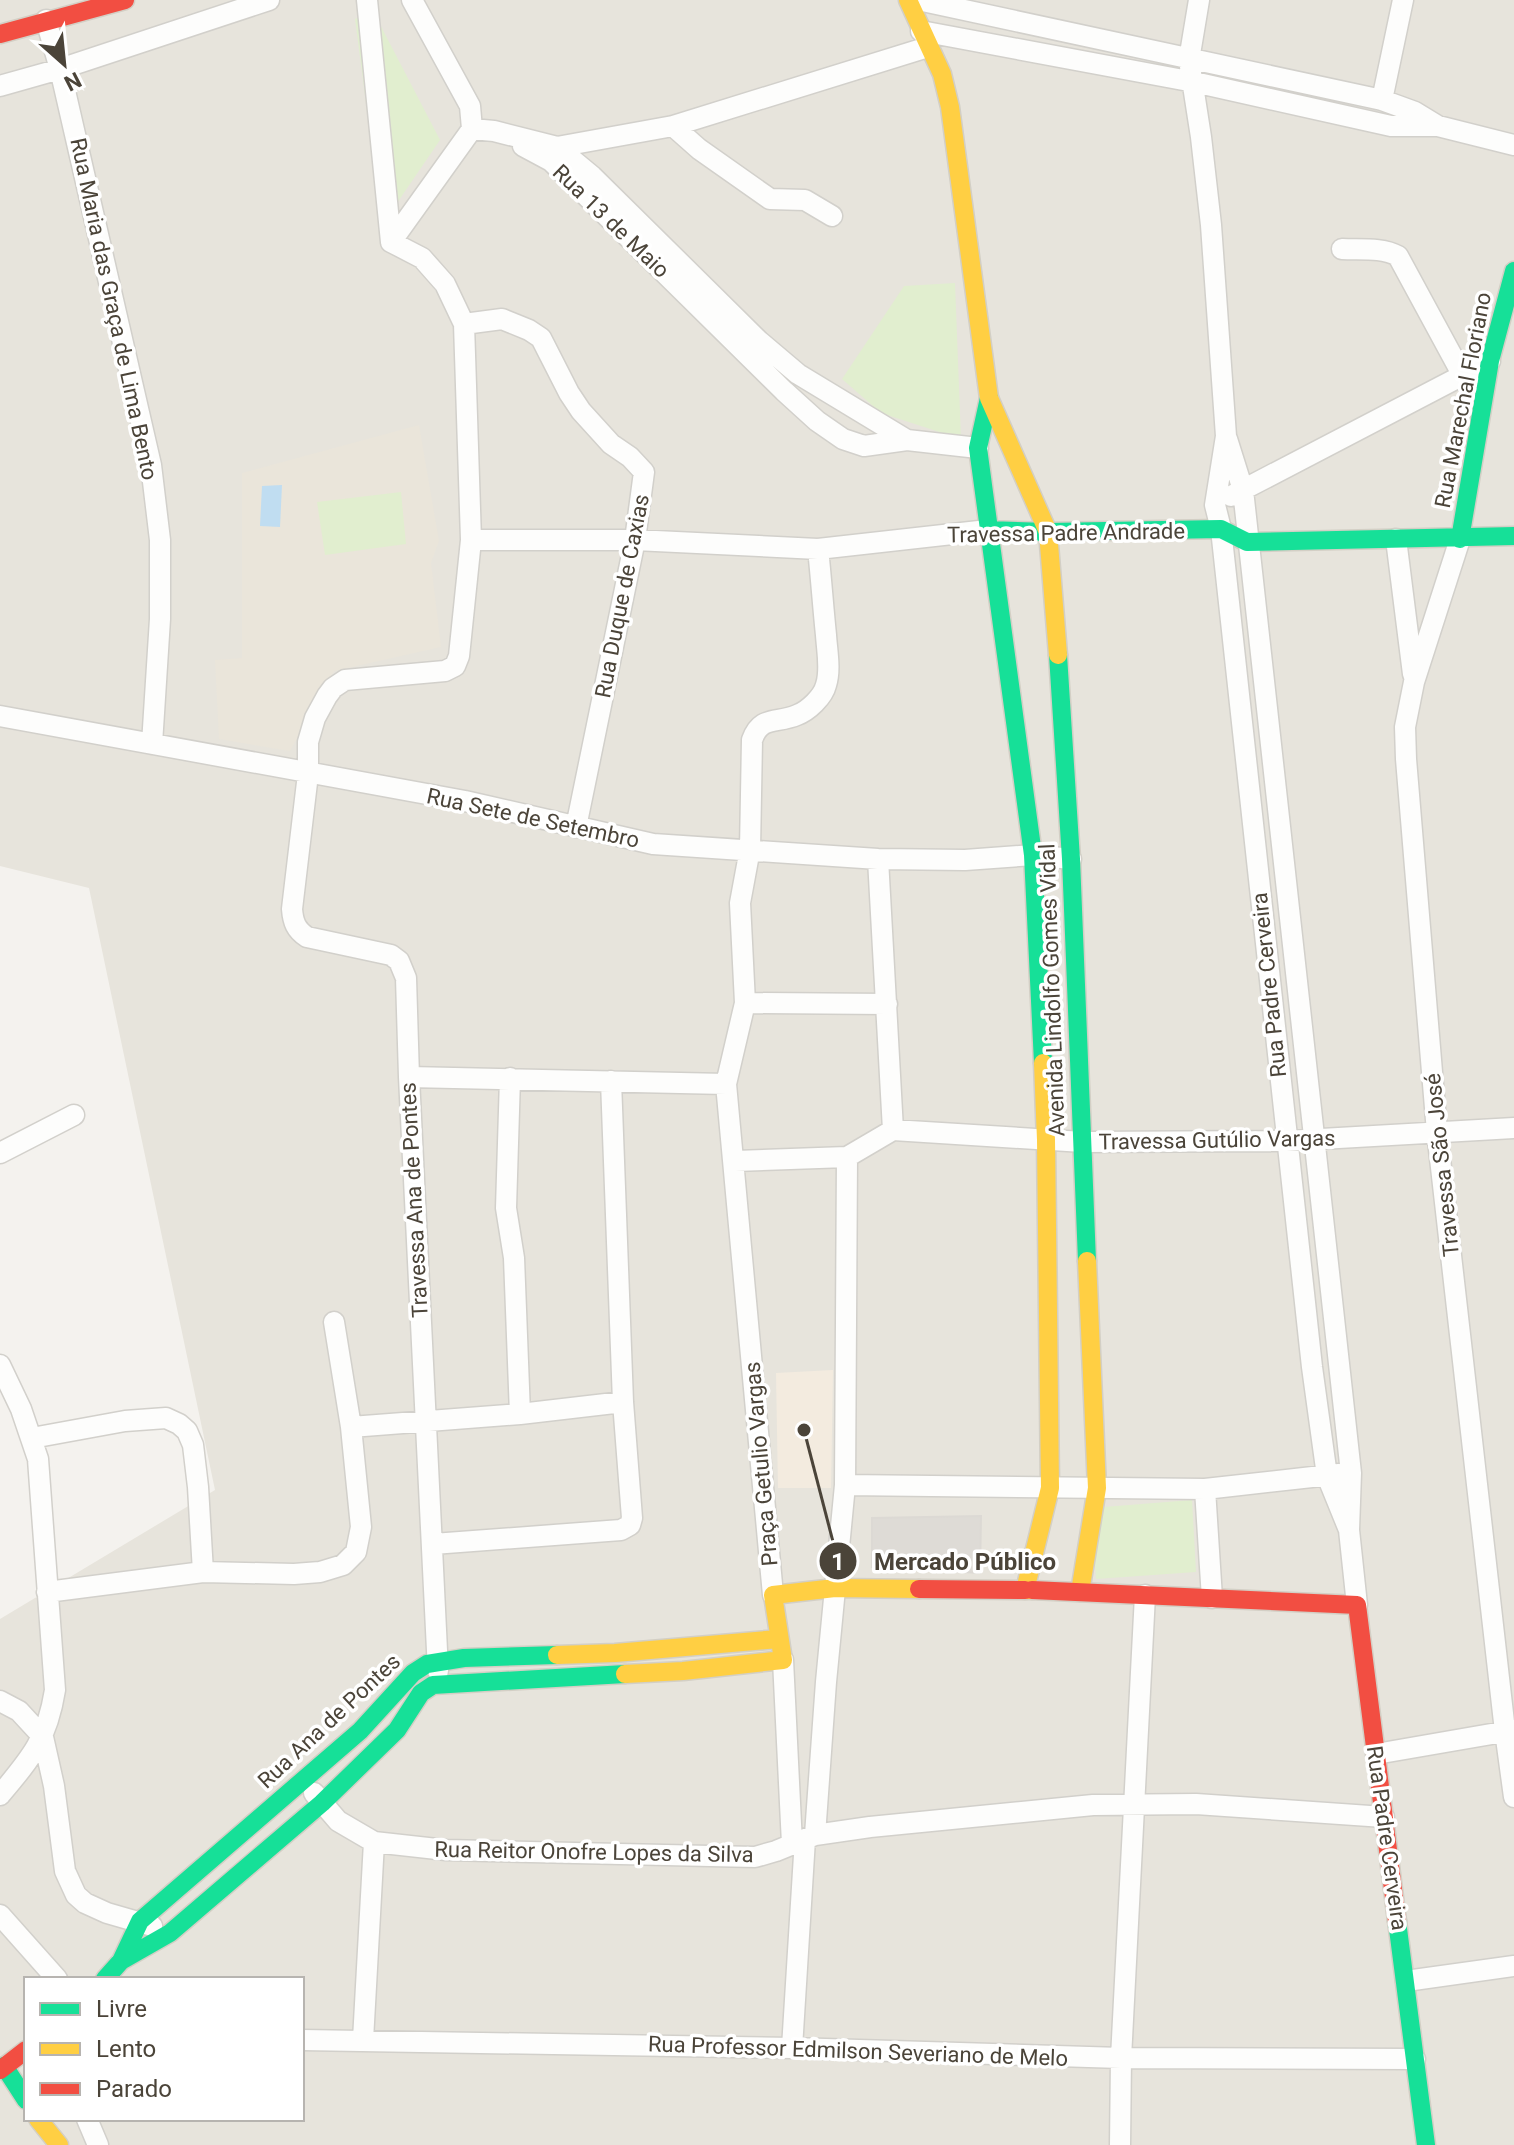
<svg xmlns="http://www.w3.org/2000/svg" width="1514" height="2145" viewBox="0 0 1514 2145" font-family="Roboto,sans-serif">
  <rect width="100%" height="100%" fill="#f4f2ee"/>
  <!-- residential -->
  <path fill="#e7e4dc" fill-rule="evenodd" d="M0,0h1514v2145h-1514v-526l215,-129 -126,-602 -89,-22zM26,1979h276v140h-276z"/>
  <!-- commercial -->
  <path fill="#f3ebdf" d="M833,1370l-2,118h-53l-2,-115z"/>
  <!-- education -->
  <path fill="#eae5da" d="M419,425l20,116 -8,22 10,84 -107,24 -44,80 -71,-12 -4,-79 27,-2v-185z"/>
  <!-- green -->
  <path fill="#e1eecf" d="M373,11l67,129 -43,63 -19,-8 -23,-176z
    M955,283l6,156 -80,-26 -39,-34 62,-93z
    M401,492l5,52 -81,11 -8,-53z
    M1192,1500l4,72 -100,7 -5,-71z"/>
  <!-- water -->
  <path fill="#c0ddf1" d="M282,485l-2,42 -20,-1 2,-40z"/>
  <!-- building -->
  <path fill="#dedbd6" stroke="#dcd9d4" stroke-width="2" d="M981,1516l-1,57 -108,-6v-49z"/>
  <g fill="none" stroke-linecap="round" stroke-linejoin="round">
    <!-- street casing -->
    <g stroke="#d2d0cb" stroke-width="23">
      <path id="street" d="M367,0l24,242 31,16 23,26 19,40 7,216 -12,116 -4,10 -10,5 -100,9 -12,8 -6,8 -12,22 -7,24v32l-16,135c1,13 4,21 15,28l84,18 8,6 7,17 3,99 29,594
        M412,0l58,106 2,23 22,2 63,16 35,29 167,165 39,33 109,66
        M918,0l464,100 33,12 23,14
        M1199,0l-10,60 12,77 10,88 15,211 -11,69 6,24 91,838 15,109 22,54
        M46,20l14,49 91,396 9,75v79l-8,125
        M921,31l273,51 197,44h47l76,19
        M0,86l60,-17 209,-69
        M1382,100l21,-100
        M673,126l26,23 71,50 35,1 27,16
        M523,146l28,15 233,230 33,30 26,18 21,7 43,-6 71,8
        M554,154l3,-7 116,-21 255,-79
        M391,242l81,-113
        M1342,249c18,1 40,-2 56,7l65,120
        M464,324l38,-5 27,11 12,8 28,55 12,18 30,33 19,13 14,15 -9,68 -59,287
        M1227,439l16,51 108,983 -2,57 8,75
        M1231,496l259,-135
        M1396,539l17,135
        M1460,539l-46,143 -9,45 1,32 31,373 68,599 9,66
        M471,540h164l183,9 170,-19
        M0,716l465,85 188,43 225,15 87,1 68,-5 38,4
        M878,859l15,271
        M745,1003l142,1
        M409,1077l317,7
        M510,1078l-4,130 8,50 6,156
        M0,1153l74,-38
        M735,1161l112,-4 46,-27 190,12 203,-1 228,-13
        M0,1365l21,44 17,50 17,231c-8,50 -24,68 -55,105
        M351,1427l169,-13 103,-12
        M32,1438l93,-17 41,-3 13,6 8,7 6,14 5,42 5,85
        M845,1485l360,4 134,-15
        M1205,1489l7,109
        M433,1544l188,-14 9,-5 2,-7 -9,-116 -12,-321
        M47,1592l156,-20 91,2 26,-2 23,-7 13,-13 5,-25 -10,-100 -17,-105
        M773,1595l-47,-511 19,-81 -5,-100 10,-54 2,-109c9,-25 24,-16 45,-25 11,-4 26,-18 29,-30 5,-15 1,-34 0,-50 -3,-29 -5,-58 -8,-86
        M783,1660l9,184
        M0,1701l19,10 24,26 11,49 11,85 11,24 9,8 22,10 45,13
        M1376,1754l138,-24
        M314,1793l24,28 36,21 72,8 309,7 21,-6 39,-16 55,-8 223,-22 103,-1 188,13
        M815,1835l11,-153 19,-197 2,-328
        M0,1915l57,64
        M1406,1981l108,-15
        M302,2040l490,8 329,10 294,1
        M363,2040l11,-198
        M792,2048l13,-209
        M87,2119l11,26
        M1120,2145l1,-87 24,-463"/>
    </g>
    <!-- fast casing -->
    <g stroke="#d3cfc5" stroke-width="21">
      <path id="fast" d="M989,398l-11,50 55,407 10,208
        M988,530l60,2 173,-3 26,13 267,-6
        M1460,539l30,-178 24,-90
        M1058,655l13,204 16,402
        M1397,1921l29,224
        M121,1961l49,-28 152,-130 75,-73 24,-37 12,-8 192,-11
        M105,1979l16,-18 19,-40 220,-190 53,-58 14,-9 37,-6 93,-3
        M4,2066l22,34"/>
    </g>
    <!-- slow casing -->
    <g stroke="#d3cfc5" stroke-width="21">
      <path id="slow" d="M908,0l34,74 8,33 39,291 59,134 10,123
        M1032,1590h-7l25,-102 -4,-348 -3,-77
        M1080,1592l17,-104 -10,-227
        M557,1655l58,-2 163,-14
        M625,1674l58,-3 100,-11 -10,-65 62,-7 84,1
        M38,2119l21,26"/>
    </g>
    <!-- jam casing -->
    <g stroke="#d3cfc5" stroke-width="21">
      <path id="jam" d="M0,34l125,-34
        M919,1589l106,1
        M1032,1590l325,15 40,316
        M0,2070l26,-20"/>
    </g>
    <!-- street -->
    <use href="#street" stroke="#fdfdfc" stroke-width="20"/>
    <!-- fast -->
    <use href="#fast" stroke="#16e098" stroke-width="18"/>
    <!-- slow -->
    <use href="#slow" stroke="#ffcf43" stroke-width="18"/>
    <!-- jam -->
    <use href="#jam" stroke="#f24e42" stroke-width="18"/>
  </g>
  <g text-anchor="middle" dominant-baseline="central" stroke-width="7" stroke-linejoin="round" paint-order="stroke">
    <!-- street labels -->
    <g font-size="22" fill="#4b4439" stroke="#fff">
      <text transform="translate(611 221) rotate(44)">Rua 13 de Maio</text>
      <text transform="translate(114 309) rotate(78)">Rua Maria das Graça de Lima Bento</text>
      <text transform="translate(1463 400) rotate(-79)">Rua Marechal Floriano</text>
      <text transform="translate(1066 533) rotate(-1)">Travessa Padre Andrade</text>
      <text transform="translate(622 596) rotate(-79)">Rua Duque de Caxias</text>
      <text transform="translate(533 818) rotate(12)">Rua Sete de Setembro</text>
      <text transform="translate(1269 985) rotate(-96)">Rua Padre Cerveira</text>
      <text transform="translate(1052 990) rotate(-92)">Avenida Lindolfo Gomes Vidal</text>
      <text transform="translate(1217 1140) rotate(-1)">Travessa Gutúlio Vargas</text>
      <text transform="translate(1442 1165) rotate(-96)">Travessa São José</text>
      <text transform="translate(414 1200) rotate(-93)">Travessa Ana de Pontes</text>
      <text transform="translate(761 1464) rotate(-95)">Praça Getulio Vargas</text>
      <text transform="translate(329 1721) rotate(-43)">Rua Ana de Pontes</text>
      <text transform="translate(1387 1838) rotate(82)">Rua Padre Cerveira</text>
      <text transform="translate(594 1852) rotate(1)">Rua Reitor Onofre Lopes da Silva</text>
      <text transform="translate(858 2051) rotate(2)">Rua Professor Edmilson Severiano de Melo</text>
    </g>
  </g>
  <!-- callouts -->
  <path fill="none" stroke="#4b4439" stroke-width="3" d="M804 1430L838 1561"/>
  <g fill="#4b4439" stroke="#fff" stroke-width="3">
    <circle cx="804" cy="1430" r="8"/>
    <circle cx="838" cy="1561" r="20"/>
  </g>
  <g font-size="24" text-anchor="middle" font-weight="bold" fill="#fff">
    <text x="838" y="1570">1</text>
  </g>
  <g font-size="24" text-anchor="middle" font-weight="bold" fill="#4b4439" stroke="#fff" stroke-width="7" stroke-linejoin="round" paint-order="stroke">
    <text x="965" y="1570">Mercado Público</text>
  </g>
  <!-- legend -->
  <rect x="24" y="1977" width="280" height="144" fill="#ffffff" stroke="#b7b4b0" stroke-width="2"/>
  <rect x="40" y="2003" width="40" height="12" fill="#16e098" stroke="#b7b4b0" stroke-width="2"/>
  <text x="96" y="2017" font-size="24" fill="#4b4439">Livre</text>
  <rect x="40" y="2043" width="40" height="12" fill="#ffcf43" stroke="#b7b4b0" stroke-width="2"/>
  <text x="96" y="2057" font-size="24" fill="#4b4439">Lento</text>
  <rect x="40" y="2083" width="40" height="12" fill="#f24e42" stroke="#b7b4b0" stroke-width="2"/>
  <text x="96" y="2097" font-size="24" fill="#4b4439">Parado</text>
  <!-- north arrow -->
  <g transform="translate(64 64) rotate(153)" stroke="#ffffff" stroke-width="6" paint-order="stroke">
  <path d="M0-6L14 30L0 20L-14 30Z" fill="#4b4439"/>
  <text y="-12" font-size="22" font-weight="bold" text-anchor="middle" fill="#4b4439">N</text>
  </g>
</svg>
